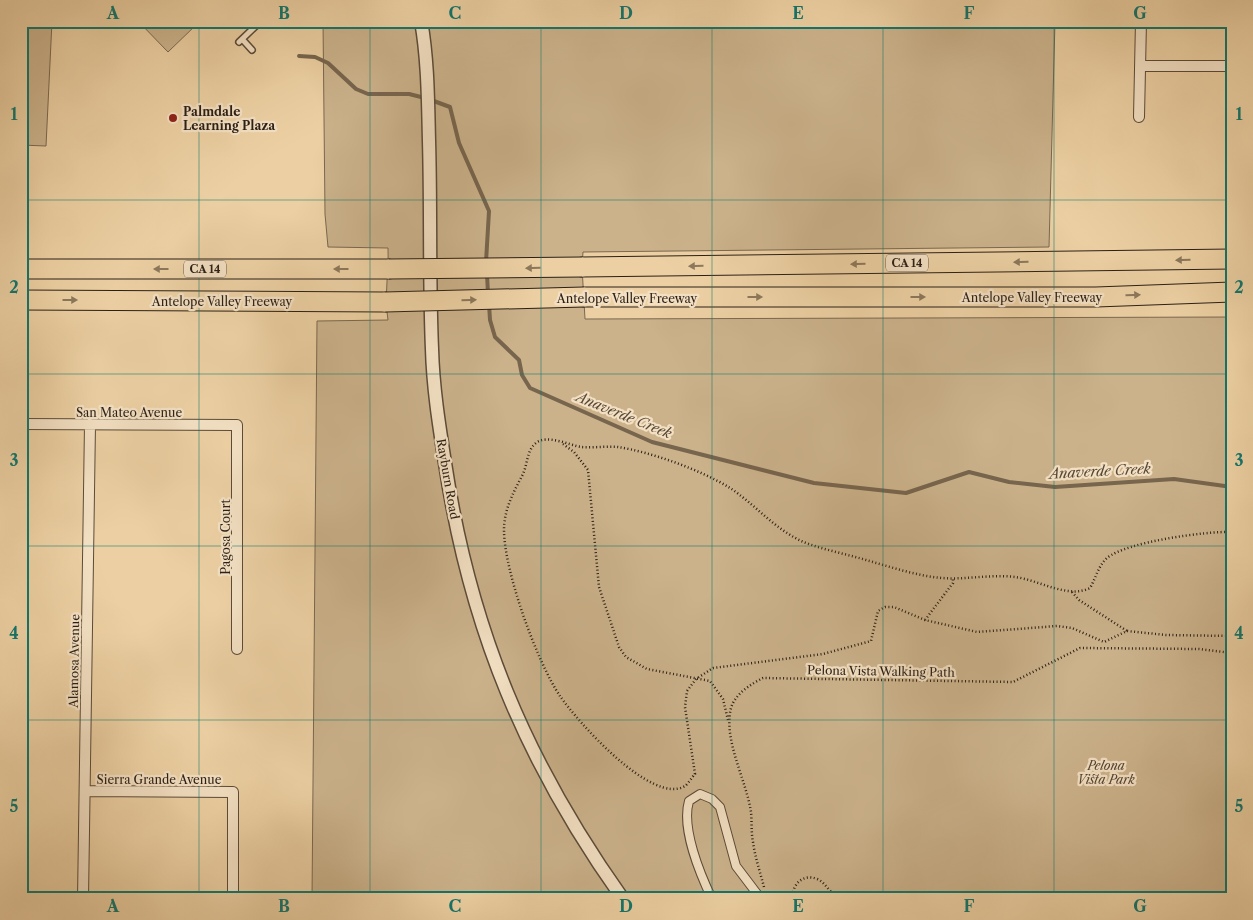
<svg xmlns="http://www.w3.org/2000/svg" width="1253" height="920" viewBox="0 0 1253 920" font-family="'Libre Caslon Text',serif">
  <rect width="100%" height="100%" fill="#ecd0a3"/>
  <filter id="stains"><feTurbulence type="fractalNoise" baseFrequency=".004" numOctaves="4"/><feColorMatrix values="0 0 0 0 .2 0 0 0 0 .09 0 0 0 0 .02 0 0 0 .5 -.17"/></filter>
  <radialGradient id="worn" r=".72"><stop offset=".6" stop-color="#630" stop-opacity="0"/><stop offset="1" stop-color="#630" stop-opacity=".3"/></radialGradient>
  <!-- green -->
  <path fill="#cbb28b" stroke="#7b6850" d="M21,21h31l-6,125 -25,-1z
    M138,21h54l4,4 -28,27z
    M323,21h732l-6,226 -466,5 -1,15 3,52 647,-2v582h-920l5,-578 71,-1c-4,-24 1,-48 0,-72l-60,-1 -3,-33z"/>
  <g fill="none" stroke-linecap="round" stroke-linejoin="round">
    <!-- stream -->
    <path stroke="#77654e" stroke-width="4" d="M299,56l16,1 13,6 28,26 12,5h41l16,4
      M431,100l19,7 9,36 30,68 -3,51
      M487,274l1,20
      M489,304l1,16 5,17 24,23 3,15 8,13 122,54 162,41 92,10 63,-21 40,10 46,5 119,-8 58,8"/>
    <!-- service casing -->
    <g stroke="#5b4b39" stroke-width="8">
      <path id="service" d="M242,39l10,11
        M239,42l22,-21"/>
    </g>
    <!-- pedestrian casing -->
    <g stroke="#5b4b39" stroke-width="10">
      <path id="pedestrian" d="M712,899c-12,-25 -31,-71 -23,-98l11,-7 12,5 8,8 16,59 25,33"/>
    </g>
    <!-- minor casing -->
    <g stroke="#5b4b39" stroke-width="12">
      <path id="minor" d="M1140,66h92
        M1139,117l2,-96
        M21,424l216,1v224
        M85,791l148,1v107
        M83,899l7,-475"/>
    </g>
    <!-- tertiary casing -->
    <g stroke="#5b4b39" stroke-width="15">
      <path id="tertiary" d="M421,21c7,39 7,81 8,120 2,69 0,139 3,208 1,38 7,76 13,114 25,166 81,300 178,436"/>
    </g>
    <!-- motorway casing -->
    <g stroke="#2b1f16" stroke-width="21">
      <path id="motorway" d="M582,267l650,-8
        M21,269h368
        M584,297h512l136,-5
        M21,300l364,2"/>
    </g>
    <!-- path -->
    <path stroke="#2b1f16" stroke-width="2.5" stroke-dasharray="1 2.5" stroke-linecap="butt" d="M563,444l11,8 14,18 11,117 20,60 7,10 21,12 63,12 13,18 5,21
      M1232,532c-26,-1 -106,10 -125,26 -9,8 -11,20 -17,30 -22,11 -51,-8 -75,-11 -24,-3 -49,3 -73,1 -25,-2 -51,-11 -76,-18 -20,-6 -41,-10 -60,-17 -30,-12 -50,-38 -76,-55 -29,-18 -79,-36 -112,-41 -12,-1 -25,1 -37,0 -12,-2 -34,-13 -45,-4 -10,8 -8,22 -14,33 -9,17 -18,34 -18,54 0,41 33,132 56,166 17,25 92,110 125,90 3,-2 7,-9 10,-12l-10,-67 2,-16 9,-12 17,-11 110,-14 48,-13 7,-30 7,-4h9l31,13 52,12 80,-6 15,2 32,14 23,-11 39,4 66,1
      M1072,592l7,8 48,31
      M925,620l28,-37v-5
      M764,887c-4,-15 -9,-30 -11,-45 -2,-10 -1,-20 -2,-30 -5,-33 -28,-72 -20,-104 4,-14 20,-24 32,-30l250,4 67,-34 119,1 33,4
      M793,899c-2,-14 10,-26 24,-20 8,3 11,12 18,15 9,3 19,0 27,5"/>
    <!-- service -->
    <use href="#service" stroke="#f3e0c3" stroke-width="5"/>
    <!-- pedestrian -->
    <use href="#pedestrian" stroke="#f3e0c3" stroke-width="8"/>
    <!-- minor -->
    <use href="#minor" stroke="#f3e0c3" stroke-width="10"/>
    <!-- tertiary -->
    <use href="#tertiary" stroke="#f3e0c3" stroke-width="12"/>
    <!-- motorway -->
    <use href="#motorway" stroke="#ecd0a3" stroke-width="19"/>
    <!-- motorway-bridge casing -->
    <g stroke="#2b1f16" stroke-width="21" stroke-linecap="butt">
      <path id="motorway-bridge" d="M389,269l193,-2
        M385,302l199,-5"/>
    </g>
    <!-- motorway-bridge -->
    <use href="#motorway-bridge" stroke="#ecd0a3" stroke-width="19"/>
  </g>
  <!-- one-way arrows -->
  <defs><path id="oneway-solid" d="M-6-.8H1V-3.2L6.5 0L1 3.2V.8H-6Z" transform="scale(1.25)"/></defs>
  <g fill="#8c785c">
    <use href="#oneway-solid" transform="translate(1183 260) rotate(179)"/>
    <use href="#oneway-solid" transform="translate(1021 262) rotate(179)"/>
    <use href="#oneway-solid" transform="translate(858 264) rotate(179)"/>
    <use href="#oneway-solid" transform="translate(696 266) rotate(179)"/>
    <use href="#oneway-solid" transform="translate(533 268) rotate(179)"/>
    <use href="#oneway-solid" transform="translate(161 269) rotate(-180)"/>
    <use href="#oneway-solid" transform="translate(341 269) rotate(-180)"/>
    <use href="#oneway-solid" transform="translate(1133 295) rotate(-2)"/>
    <use href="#oneway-solid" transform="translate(755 297)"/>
    <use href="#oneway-solid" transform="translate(918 297)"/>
    <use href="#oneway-solid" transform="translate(70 300)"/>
    <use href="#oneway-solid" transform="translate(469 300) rotate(-1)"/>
  </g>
  <!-- grid -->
  <path fill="none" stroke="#0f766e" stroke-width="1" stroke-opacity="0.55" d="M199,21v878M370,21v878M541,21v878M712,21v878M883,21v878M1054,21v878M21,200h1211M21,374h1211M21,546h1211M21,720h1211"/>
  <!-- markers -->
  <circle fill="#8f2418" stroke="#f3e0c3" stroke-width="2" cx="173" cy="118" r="5"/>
  <g text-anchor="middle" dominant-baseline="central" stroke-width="4.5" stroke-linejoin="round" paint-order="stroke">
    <!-- shield labels -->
    <g fill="#f3e0c3" stroke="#67594a" stroke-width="1">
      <rect x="886" y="254.5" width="42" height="17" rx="4"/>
      <rect x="184" y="260.5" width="42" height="17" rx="4"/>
    </g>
    <g font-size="11" font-weight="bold" fill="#2b1f16">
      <text x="907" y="263">CA 14</text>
      <text x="205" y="269">CA 14</text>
    </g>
    <!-- poi labels -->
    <g font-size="12" font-weight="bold" fill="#2b1f16" stroke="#f3e0c3" text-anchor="start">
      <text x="183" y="111">Palmdale<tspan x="183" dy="14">Learning Plaza</tspan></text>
    </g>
    <!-- street labels -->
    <g font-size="12" fill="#2b1f16" stroke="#f3e0c3">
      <text x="1032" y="297">Antelope Valley Freeway</text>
      <text x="627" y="298">Antelope Valley Freeway</text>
      <text x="222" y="301">Antelope Valley Freeway</text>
      <text x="129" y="412">San Mateo Avenue</text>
      <text transform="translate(448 479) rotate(80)">Rayburn Road</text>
      <text transform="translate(225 537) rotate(-90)">Pagosa Court</text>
      <text transform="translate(74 661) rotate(-89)">Alamosa Avenue</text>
      <text transform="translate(881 671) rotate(1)">Pelona Vista Walking Path</text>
      <text x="159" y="779">Sierra Grande Avenue</text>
    </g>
    <!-- park labels -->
    <g font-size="12" font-style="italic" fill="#534433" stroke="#f3e0c3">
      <text x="1106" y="765">Pelona<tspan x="1106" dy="14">Vista Park</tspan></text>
    </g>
    <!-- water labels -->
    <g font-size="14" font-style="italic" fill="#574837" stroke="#f3e0c3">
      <text transform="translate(624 415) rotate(22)">Anaverde Creek</text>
      <text transform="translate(1100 471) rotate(-3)">Anaverde Creek</text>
    </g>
  </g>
  <!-- margin -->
  <rect width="1253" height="920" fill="none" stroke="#ecd0a3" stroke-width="55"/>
  <rect x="28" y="28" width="1198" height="864" fill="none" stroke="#0f766e" stroke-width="2"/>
  <g font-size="16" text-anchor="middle" font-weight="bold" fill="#0f766e">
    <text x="113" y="19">A</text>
    <text x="284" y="19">B</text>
    <text x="455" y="19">C</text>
    <text x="626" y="19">D</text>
    <text x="798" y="19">E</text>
    <text x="969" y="19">F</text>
    <text x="1140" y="19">G</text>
    <text x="14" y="120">1</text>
    <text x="1239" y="120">1</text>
    <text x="14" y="293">2</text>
    <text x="1239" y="293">2</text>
    <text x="14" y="466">3</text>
    <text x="1239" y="466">3</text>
    <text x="14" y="639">4</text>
    <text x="1239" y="639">4</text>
    <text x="14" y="812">5</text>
    <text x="1239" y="812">5</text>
    <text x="113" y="912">A</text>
    <text x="284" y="912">B</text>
    <text x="455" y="912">C</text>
    <text x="626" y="912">D</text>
    <text x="798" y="912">E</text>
    <text x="969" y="912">F</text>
    <text x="1140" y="912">G</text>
  </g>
  <rect width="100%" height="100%" filter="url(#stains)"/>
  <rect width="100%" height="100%" fill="url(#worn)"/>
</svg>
